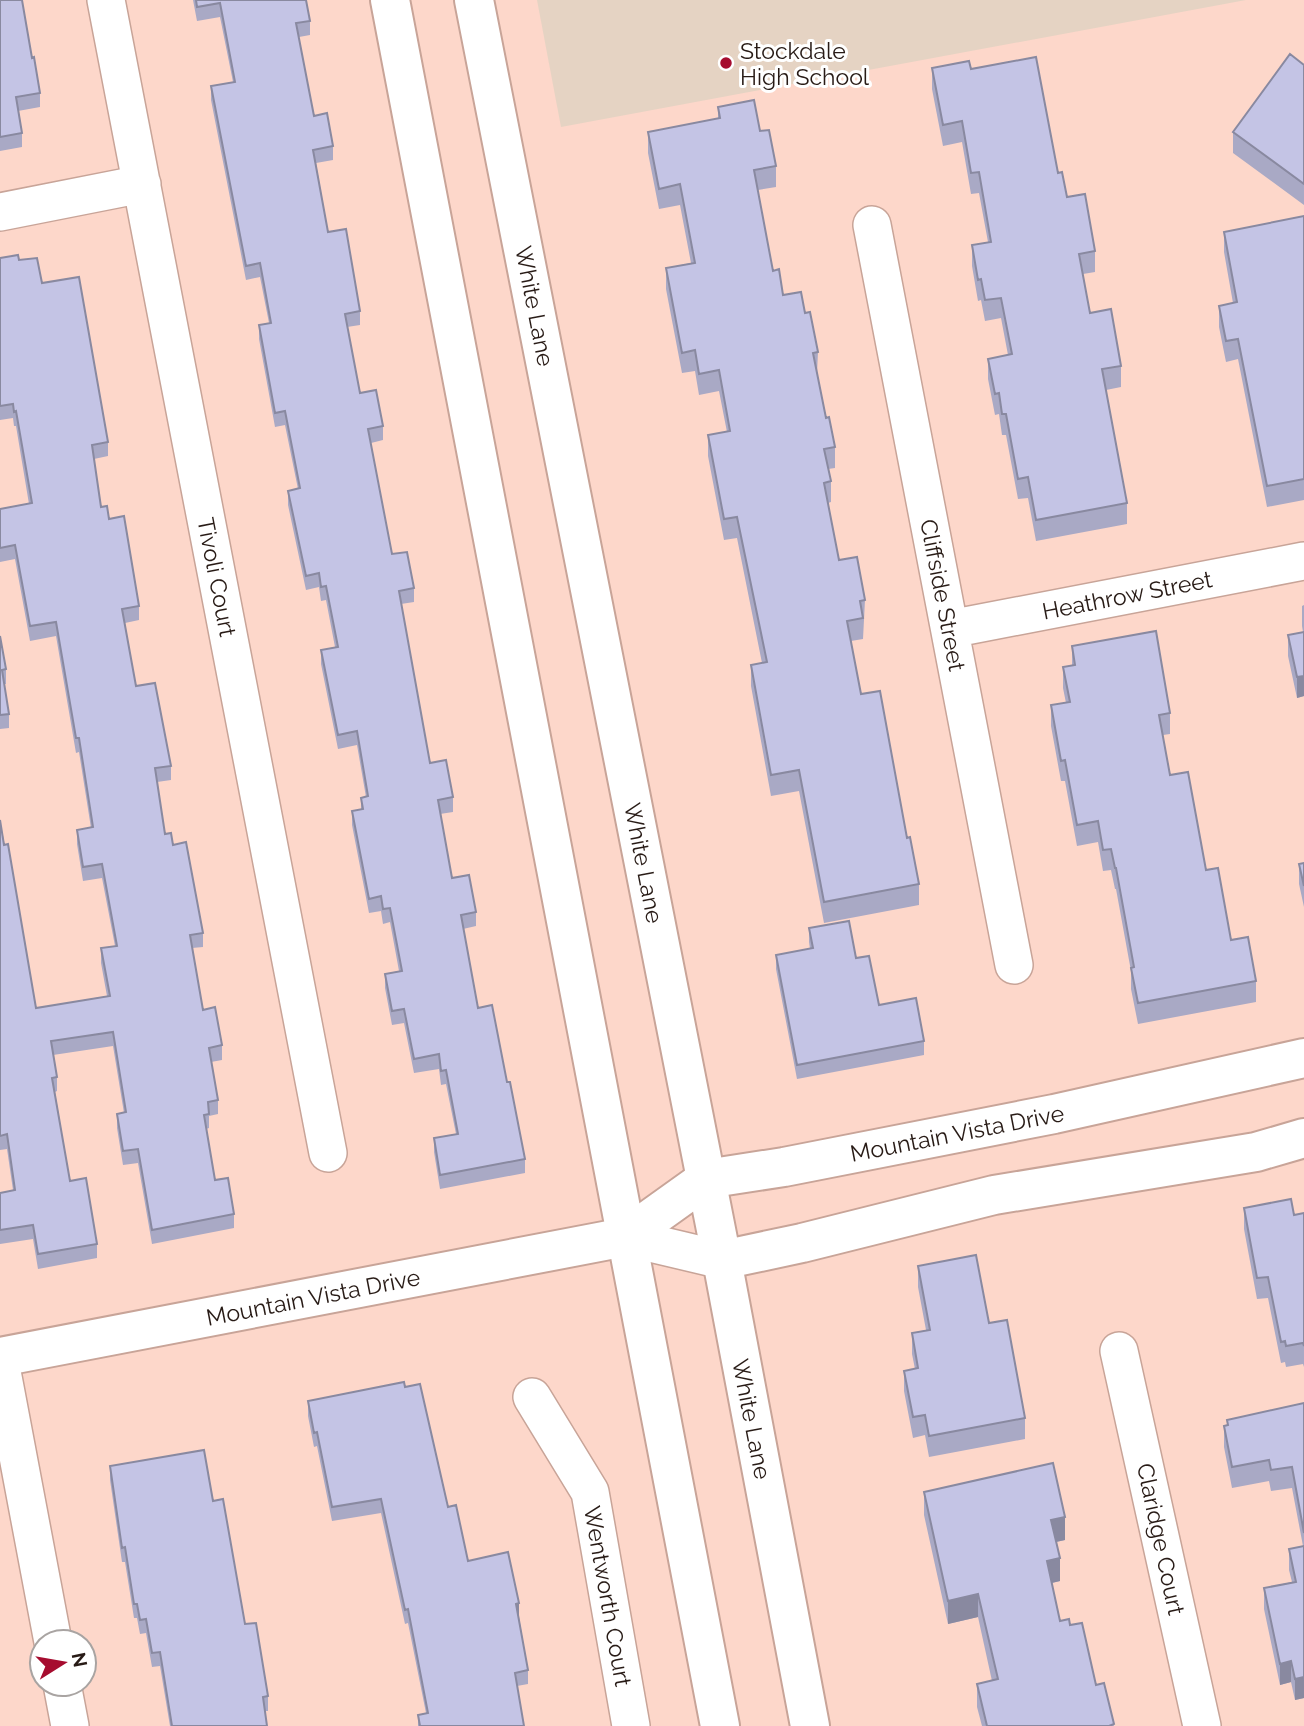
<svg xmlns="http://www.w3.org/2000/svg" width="1304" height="1726" viewBox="0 0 1304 1726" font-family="Raleway,sans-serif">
  <rect width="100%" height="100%" fill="#fdd7ca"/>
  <!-- education -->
  <path fill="#e5d3c3" d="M537,0h709l-685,127z"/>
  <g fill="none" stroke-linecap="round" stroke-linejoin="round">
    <!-- minor casing -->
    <g stroke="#c8a498" stroke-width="40">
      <path id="minor" d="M106,0l222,1153
        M0,212l142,-28
        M872,225l142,740
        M950,629l354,-68
        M625,1237l97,23
        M1119,1351l83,375
        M0,1361l53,281
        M532,1397l58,95 41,234
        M62,1684l8,42"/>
    </g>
    <!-- tertiary casing -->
    <g stroke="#c8a498" stroke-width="42">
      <path id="tertiary" d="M722,1260l80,-17 192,-48 262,-43 48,-14
        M0,1357l625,-120 81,-58 78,-12 270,-53 250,-56"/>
    </g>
    <!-- secondary casing -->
    <g stroke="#c8a498" stroke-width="42">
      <path id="secondary" d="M390,0l330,1726
        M474,0l248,1260 88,466"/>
    </g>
    <!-- minor -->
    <use href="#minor" stroke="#fff" stroke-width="37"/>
    <!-- tertiary -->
    <use href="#tertiary" stroke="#fff" stroke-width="38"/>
    <!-- secondary -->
    <use href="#secondary" stroke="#fff" stroke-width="38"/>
  </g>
  <!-- wall -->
  <path fill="#a9a9c5" d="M0,0l32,58 8,35v14l-22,4 4,22v14l-22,4z
    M193,0h113l4,21v14l-11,2 15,79 19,30v14l-17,3 12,69 32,79v14l-13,2 13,66 23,33v14l-12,3 21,111 22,34v14l-13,2 29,159 23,34v15l-13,2 12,64 24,34v14l-13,3 15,79 29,74 18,77v14l-85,16 -6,-37v-14l22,-4 -10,-50 -5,1 -2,-16 -25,4 -10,-50 -12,2 -7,-37v-14l14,-3 -9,-49 -7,2 -2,-13 -12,2 -17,-88v-14l9,-1v-12l5,-1 -9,-52 -19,4 -17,-85v-14l14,-3 -9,-47 -5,1 -2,-14 -13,3 -18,-85v-14l10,-2 -13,-64 -10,2 -16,-88v-14l10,-2 -9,-46 -14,3 -35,-180v-14l22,-4 -13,-65 -23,4z
    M1304,65v140l-71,-52v-21z
    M932,68l39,1 87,104 9,24 28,54v21l-12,2 7,39 31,53v21l-15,3 21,113v21l-91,17 -8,-43 -10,1 -12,-64h-4l-3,-21 -4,1 -7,-36v-20l20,-4 -7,-37 -16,3 -4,-21 -3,1 -6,-35v-21l16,-3 -9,-49 -8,1 -9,-52 -19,4 -11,-57z
    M718,107l42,24 16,35v21l-18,3 15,81 10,24 22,18 13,39 -1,21 9,45 9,29v21l-7,1 3,12v21l-3,1 11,57 26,40 -2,39 -12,2 10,53 46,144 12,46v21l-95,18 -25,-132 -28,5 -20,-110v-21l11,-2 -25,-125 -13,2 -16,-84v-21l19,-3 -8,-41 -20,4 -4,-24 -13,2 -16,-84v-21l25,-5 -11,-58 -21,4 -11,-56v-21l70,-13z
    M1304,216v284l-37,7 -29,-148 -12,3 -7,-35v-21l14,-3 -9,-51v-20z
    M0,258l19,2 23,23 66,159v14l-14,3 7,48 8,12 30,87v14l-14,3 11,63 35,80v14l-14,2 8,52 8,11 30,88v14l-11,1 11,62 19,35v15l-11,2 7,38v14l-9,2v12l-3,1 9,51 19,34v14l-82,16 -14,-81 -15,2 -6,-37v-14l7,-1 -11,-67 -60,9 4,22v14l-2,1 15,89 27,63v14l-59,11 -5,-30 -33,5v-51l13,-3 -6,-41 -7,1v-330l36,188 71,-12 -6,-33v-15l14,-2 -13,-68 -19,3 -6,-37v-14l14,-2 -12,-76 -3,1 -20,-117 -26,5 -15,-82 -15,3v-53l29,-5 -13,-78h-2l-1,-8 -13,2z
    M1304,605v91l-7,2 -9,-42v-21l15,-3 -1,-6v-20z
    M0,636l6,33v15h-2l5,30v14l-9,1z
    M1072,646l98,67v21l-7,1 7,40 36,95 25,70 25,41v21l-118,22 -7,-35v-18l-15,-82h-1l-4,-19 -8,1 -5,-29 -21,4 -12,-65h-4l-10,-55v-21l15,-2 -3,-15v-21l9,-2z
    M1304,863v44l-5,-23v-20z
    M809,928l47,30 23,47 45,36v14l-127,24 -21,-110v-14l34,-6 -1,-7z
    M1244,1208l50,7 10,-2v154l-1,-3 -17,3 -1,-5 -4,1 -13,-65 -11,1 -13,-70z
    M918,1266l71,57 36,95v21l-96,18 -4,-22 -12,3 -9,-47v-20l11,-2 -3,-15v-21l14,-3 -8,-43z
    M405,1387l43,120 20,54 51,56 9,53v14l-11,2 7,40h-106v-11l8,-2 -18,-90 -3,1 -24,-111 -49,8 -15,-75 -3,1 -6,-31v-15z
    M1304,1403v295l-9,2 -4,-18 -11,3 -16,-76v-21l28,-6 -3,-12v-21l14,-3 -11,-58 -21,3 -2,-10 -37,7 -8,-41v-21l3,-1v-5z
    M110,1466l103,35 32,123 23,72v15h-3l2,15h-97l-10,-60 -8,1 -6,-34 -6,1 -3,-16h-3l-9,-56h-3l-12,-82z
    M924,1492l141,48 -9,2 4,39 -8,2 8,38 10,4 44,101h-132l-5,-19v-23l15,-3 -14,-64 -30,7 -24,-109z"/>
  <!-- shaded-wall -->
  <path fill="#8989a0" d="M1304,676v20l-7,2v-21z
    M1065,1517v23l-14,3v-23z
    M1060,1558v23l-13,3v-23z
    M978,1594v23l-30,7v-23z
    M519,1603v14l-3,1v-14z
    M1291,1661v21l-11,3v-21z
    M1304,1677v21l-9,2v-21z"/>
  <!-- building -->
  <path fill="#c4c4e5" stroke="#8989a0" stroke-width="2" d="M0,0h22l10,58 2,-1 6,36 -24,4 6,36 -22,4z
    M196,0h110l4,21 -14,2 18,93 13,-3 6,33 -20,4 15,82 18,-3 14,82 -15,3 15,79 16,-3 7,36 -15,3 24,125 15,-2 7,36 -15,3 31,172 16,-3 7,37 -15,3 14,78 17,-3 7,37 -15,3 17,93 14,-3 15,77h3l15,77 -85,16 -6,-37 24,-4 -12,-64 -5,1 -2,-17 -25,5 -10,-50 -12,2 -7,-37 17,-3 -12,-63 -7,1 -2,-13 -12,3 -17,-88 11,-2 -2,-11 7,-2 -11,-65 -19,4 -17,-85 17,-3 -12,-61 -5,1 -2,-14 -13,3 -18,-85 12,-3 -15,-77 -10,2 -16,-88 12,-2 -11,-60 -14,3 -35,-180 24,-4 -15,-79 -23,4z
    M1290,54l14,11v119l-71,-52z
    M1036,57l22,116 4,-1 5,25 18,-3 10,57 -16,3 11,59 21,-4 10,57 -19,3 25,134 -91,17 -8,-43 -10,2 -12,-65h-4l-3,-21 -4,1 -7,-35 24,-5 -11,-56 -16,2 -4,-21 -3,1 -6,-35 19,-3 -12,-70 -8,1 -9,-52 -19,4 -11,-57 37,-7 2,8z
    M754,100l6,31 9,-1 7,36 -22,4 19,101 6,-2 4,26 18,-3 4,21 5,-1 8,40 -5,1 13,65 3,-1 6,30 -11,2 7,32 -7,2 15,77 18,-3 8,43 -5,1 3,17 -16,3 14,73 19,-3 27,147 3,-1 9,47 -95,18 -25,-132 -28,5 -20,-110 16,-3 -30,-145 -13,2 -16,-84 22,-4 -11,-61 -20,4 -4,-24 -13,3 -16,-85 29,-5 -15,-79 -21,5 -11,-57 72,-14 -2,-11z
    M1304,216v263l-37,7 -29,-147 -12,2 -7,-35 18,-4 -13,-70z
    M18,255l1,5 18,-2 5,25 37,-6 29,165 -16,3 9,62 6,-1 2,13 15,-3 15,90 -17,3 14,77 19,-3 16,83 -16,2 10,66 6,-1 2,12 13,-3 17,91 -13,2 13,75 12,-3 7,38 -13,3 9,52 -10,2 1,12 -5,1 11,65 13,-2 6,36 -82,16 -14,-81 -15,2 -6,-37 9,-2 -13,-80 -62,9 6,36 -5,1 18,103 16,-3 11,66 -59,10 -5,-29 -33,5v-37l15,-3 -8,-56 -7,2v-316l4,25 4,-1 28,164 74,-12 -9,-48 16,-2 -15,-82 -19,3 -6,-37 16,-3 -14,-89h-3l-20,-116 -26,4 -15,-81 -15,3v-39l32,-6 -16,-92 -2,1 -1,-8 -13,2v-148z
    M1156,631l14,82 -11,2 11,60 18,-3 18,98 12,-2 13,72 17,-3 8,44 -118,22 -7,-35 3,-1 -18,-99h-1l-4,-19 -8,1 -5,-29 -21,4 -12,-65 -4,1 -10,-56 19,-3 -7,-35 12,-2 -3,-19z
    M1304,632v44l-7,1 -9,-42z
    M0,636l6,33 -4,1 7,44 -9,1z
    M1304,863v23l-5,-22z
    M849,921l7,37 13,-2 10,49 37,-7 8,43 -127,24 -21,-110 37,-7 -4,-20z
    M1291,1199l3,16 10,-2v133l-1,-3 -17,3 -1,-5 -4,1 -13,-65 -11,1 -13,-70z
    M976,1255l13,68 18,-3 18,98 -96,18 -4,-21 -12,2 -9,-46 14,-3 -6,-35 18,-3 -12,-64z
    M404,1382l1,5 15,-3 28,123 8,-2 12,56 40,-9 11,51 -3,1 12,66 -13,3 9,53h-104l-2,-11 10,-2 -20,-104 -3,1 -24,-111 -49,8 -15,-75 -3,1 -6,-32z
    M1304,1403v130l-12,-66 -21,3 -2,-10 -37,7 -8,-41 4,-1 -1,-5z
    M204,1450l9,51 10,-2 22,125 11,-1 12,73 -5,1 4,29h-95l-12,-74 -8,1 -6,-34 -6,1 -3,-16h-3l-9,-57 -3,1 -12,-82z
    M1053,1463l12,54 -14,3 9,38 -13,3 13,60 9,-2 1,6 12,-2 14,62 8,-2 10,41 -5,2h-122l-10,-42 21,-5 -20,-85 -30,7 -24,-109z
    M1304,1546v131l-9,2 -4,-18 -11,3 -16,-76 32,-6 -7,-33z"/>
  <!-- markers -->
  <circle fill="#a60c2f" stroke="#fff" stroke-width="2.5" cx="726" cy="63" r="7"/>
  <g text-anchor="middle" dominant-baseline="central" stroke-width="6" stroke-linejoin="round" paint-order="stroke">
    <!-- poi labels -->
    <g font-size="23" fill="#281b16" stroke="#fff" text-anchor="start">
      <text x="740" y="50">Stockdale<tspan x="740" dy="26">High School</tspan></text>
    </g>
    <!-- street labels -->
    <g font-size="23" fill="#281b16" stroke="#fff">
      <text transform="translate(535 306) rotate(79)">White Lane</text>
      <text transform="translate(217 577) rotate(79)">Tivoli Court</text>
      <text transform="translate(943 595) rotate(79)">Cliffside Street</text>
      <text transform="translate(1127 595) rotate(-11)">Heathrow Street</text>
      <text transform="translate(644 863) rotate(79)">White Lane</text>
      <text transform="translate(957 1133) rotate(-11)">Mountain Vista Drive</text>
      <text transform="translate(313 1297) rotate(-11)">Mountain Vista Drive</text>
      <text transform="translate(752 1419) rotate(79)">White Lane</text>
      <text transform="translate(1161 1539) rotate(78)">Claridge Court</text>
      <text transform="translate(608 1596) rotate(80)">Wentworth Court</text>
    </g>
  </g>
  <!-- north arrow -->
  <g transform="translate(63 1663) rotate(79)"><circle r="33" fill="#ffffff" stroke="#a9a4a2" stroke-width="2"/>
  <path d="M0-5L12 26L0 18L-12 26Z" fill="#a60c2f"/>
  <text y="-10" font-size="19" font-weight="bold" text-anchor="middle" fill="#281b16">N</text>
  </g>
</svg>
